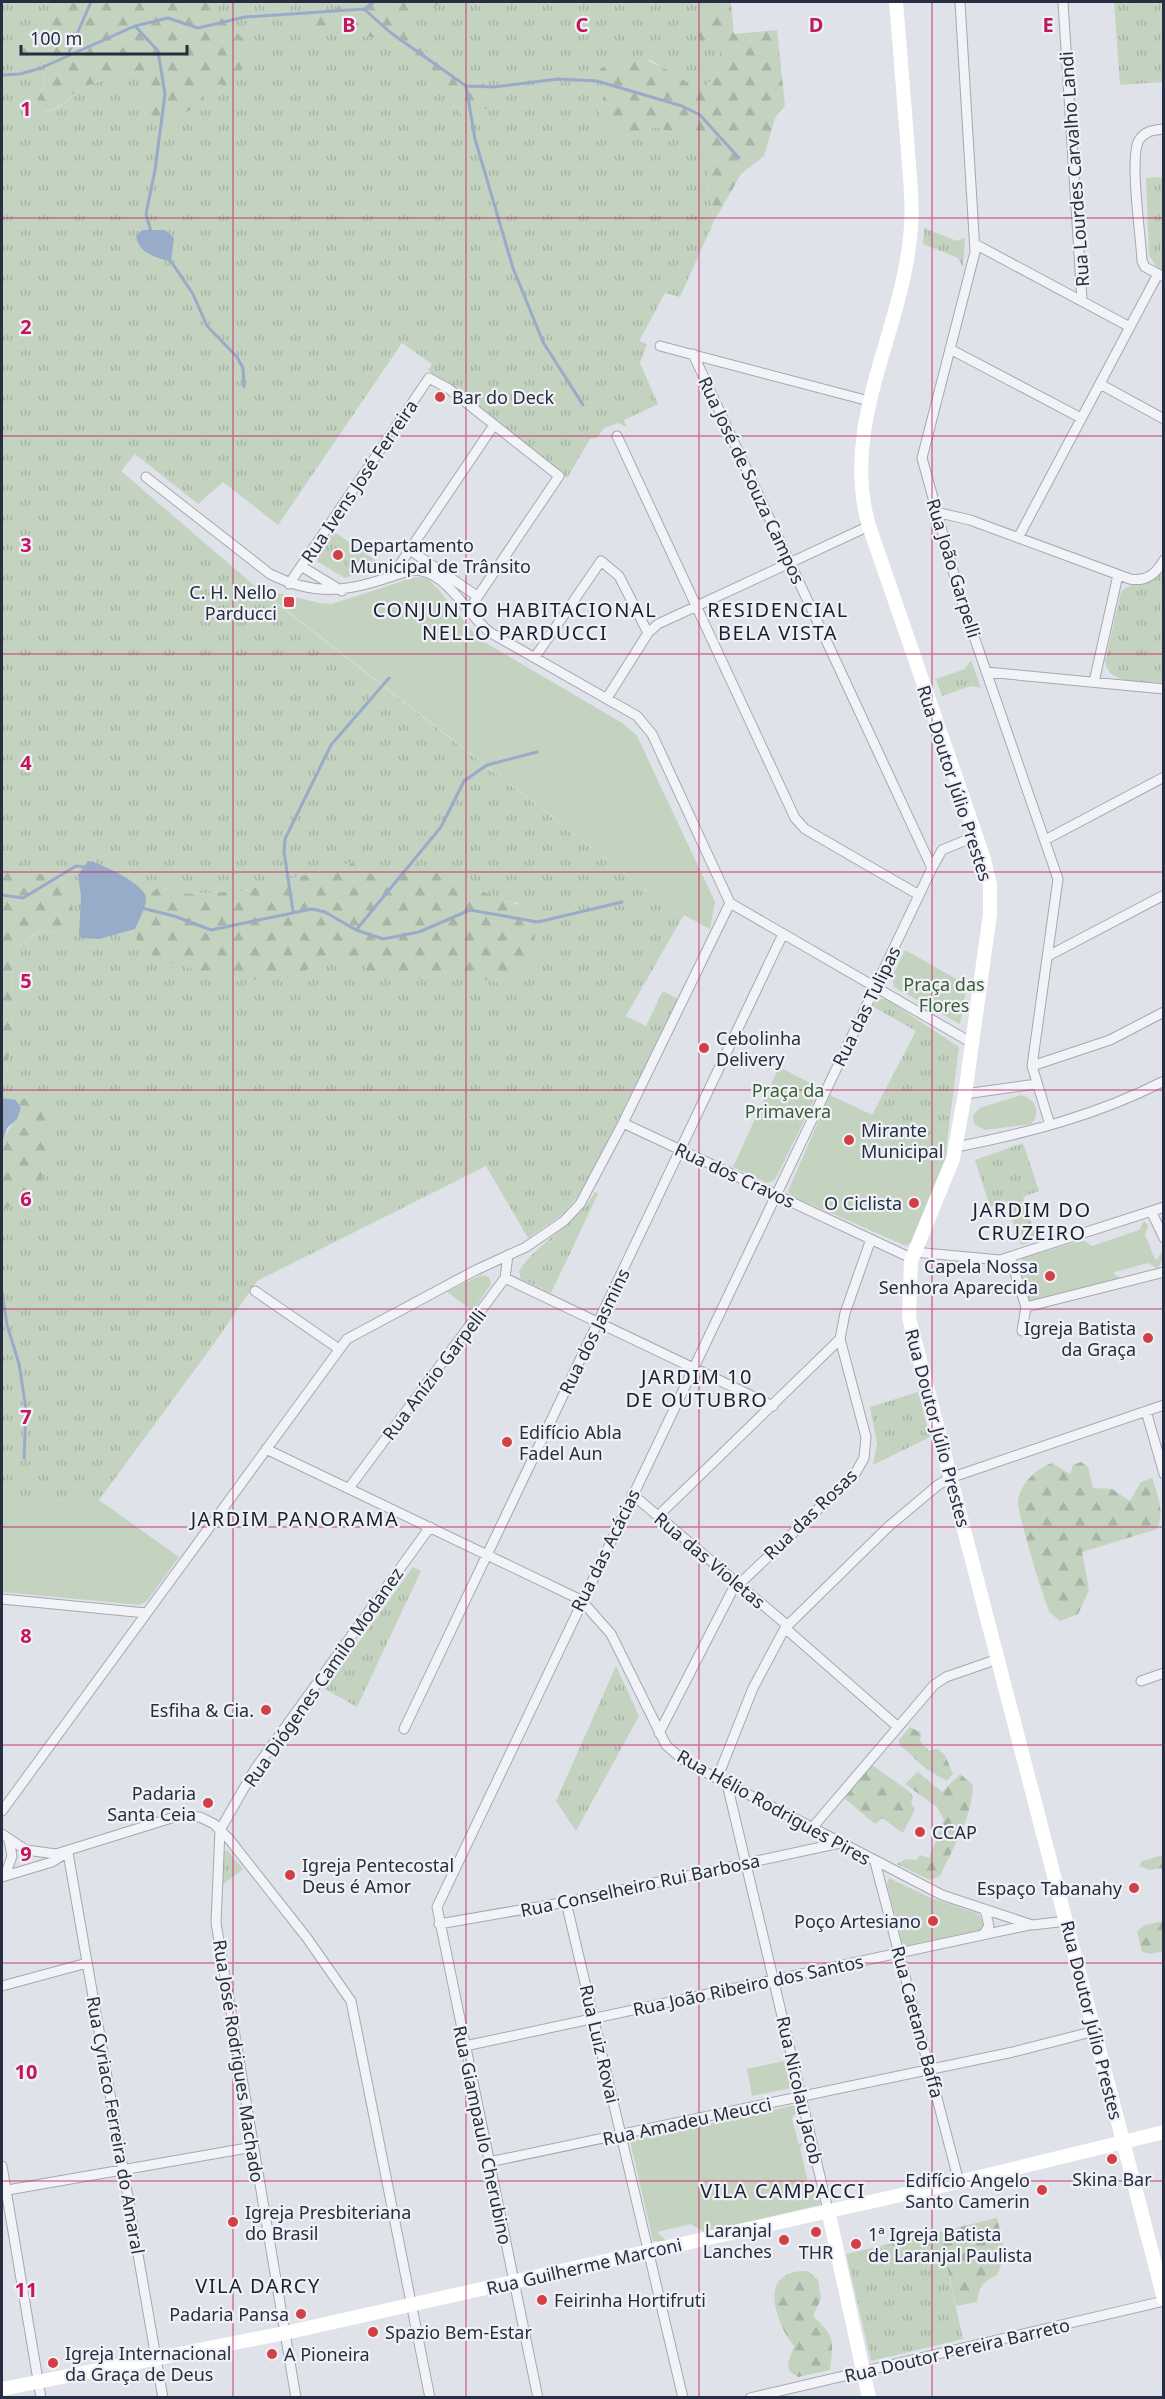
<svg xmlns="http://www.w3.org/2000/svg" width="1165" height="2399" viewBox="0 0 1165 2399" font-family="'Noto Sans',sans-serif">
  <defs>
    <pattern id="grass-tufts" width="24" height="20" patternUnits="userSpaceOnUse" patternTransform="scale(1.5)"><rect width="24" height="20" fill="#c3d3c0"/><path d="M3 7l-1-3M5 7V3M7 7l1-3M15 17l-1-3M17 17v-4M19 17l1-3" fill="none" stroke="#a8b5a6"/></pattern>
    <pattern id="forest-firs" width="22" height="20" patternUnits="userSpaceOnUse" patternTransform="scale(1.5)"><rect width="22" height="20" fill="#c3d3c0"/><path d="M5 1l3.5 6h-7zM16 11l3.5 6h-7z" fill="#a8b5a6"/></pattern>
  </defs>
  <rect width="100%" height="100%" fill="#dfe2e9"/>
  <!-- grass -->
  <path fill="url(#grass-tufts)" fill-rule="evenodd" d="M2,2h59l-11,10 -3,28 -23,8 -9,13 31,3 -3,23 -11,26c36,0 32,-18 57,-28 16,-6 34,-10 51,-14l6,45 74,-32 11,5 -64,-87h177l-9,7 -34,11 3,9 51,5 24,5 70,61 12,14 26,-28 -65,-36 -20,-23 41,-25h288v3l-21,-3 10,42v26l-19,22 -50,-32 -50,9 3,26 -5,19 29,22 27,-9 39,12 18,21 -5,22 7,39 -34,76 -15,-4 -26,48 8,3 -7,19 18,41 -34,16 3,7 -9,-4 -14,5 -7,10 -7,1 -23,39 -139,-108 4,-6 -30,-21 -124,182 -55,-43 -25,22 -63,-50 -14,17 142,122 419,325 -56,98 20,10 17,-35 15,8 -94,190 -21,25 -35,24 -42,-72 -229,115 -44,64 -114,155 -97,-1v-289l30,-11 10,-15 1,-21 7,-12 -2,-18 4,-10 -36,-23 -14,43v-70l5,-2 6,-49 -1,-71 28,-20 27,1 -4,-54 -33,-6 -28,-25zM352,863l22,12 41,-10 91,36 13,2 -17,80 -55,-11 -42,10 -42,-19 -35,-9 -32,24 -137,-91 30,7 54,-3z
    M1114,2h49v80l-43,3z
    M1163,177h1l-1,93 -8,-5 -6,-10 -3,-77z
    M924,228l33,13 8,-3 -2,29 -5,-9 -35,-14z
    M333,531l51,35 -39,12 -27,-16 -1,-7z
    M1163,572v111c-19,-2 -55,3 -58,-22l16,-69c10,-11 30,-8 42,-20z
    M971,660l10,28 -10,-2 -29,10 -6,-17 29,-10z
    M878,999h8l73,48 -13,103 -74,-35 44,-84 -44,-25z
    M1023,1143l16,48 -16,6 14,43 -16,5 -15,-44 -16,6 -15,-47z
    M595,1192l3,2 -47,99 -30,-14 -2,-8c21,-32 57,-45 76,-79z
    M918,1392l12,45 -57,28 4,-21 -7,-37z
    M413,1567l8,4 -64,136 -32,-18z
    M616,1666l23,50 -63,115 -20,-30z
    M227,1850l16,19 -22,17 2,-33z
    M939,2232l24,107 -92,22 -25,-107z"/>
  <!-- forest -->
  <path fill="url(#forest-firs)" d="M61,2l146,1 46,46 -22,40 -11,-5 -16,9 -1,11 -46,22 -11,-10 -7,-45c-16,4 -34,8 -50,14 -26,10 -21,27 -58,28l12,-25 3,-24 -31,-3 -7,-11 16,-2 23,-8 3,-28z
    M344,2h99l-41,25 20,23 65,36 5,22 -31,6 -12,-14 -70,-61 -24,-5 -51,-4 -4,-10 35,-11z
    M710,2l21,3 3,29 43,-4 8,75 -10,13 -11,38 -23,18 -27,47 -7,-39 5,-22 -18,-21 -39,-12 -27,9 -21,-4 -8,-18 5,-19 -4,-26c44,-25 66,3 102,22l18,-21v-26h-19l-6,-20z
    M2,847l28,25 33,6 7,5 4,42 -7,7 -28,-1 -27,20 1,71 -6,49 -5,2z
    M352,863l22,12 41,-11 91,37c37,7 28,36 27,65l-31,17 -55,-11 -42,10 -36,-8 -6,-11 -35,-9 -32,24 -61,2 -79,-21 -19,-19 -2,-11 11,-32 13,-10 30,7 54,-3z
    M34,1098l13,8 5,17 -4,10 2,18 -7,13 -1,20 -10,15 -30,11c0,-19 -2,-52 1,-68 4,-14 14,-21 18,-34l-5,-8z
    M1081,1462l7,5 5,21 19,1 18,12 11,-19 11,-4c6,18 13,34 5,51l-75,23 7,38 -11,24 -18,7c-3,-3 -8,-6 -10,-9 -6,-9 -32,-99 -32,-109 1,-19 19,-35 34,-40l18,11 3,-9z
    M910,1727l11,6 -1,8 9,10 9,-2 7,6 8,19 -6,7 -21,-12 -26,-24 -1,-5z
    M872,1765l38,27 3,5 -2,6 4,6 -12,24 -21,-15 -7,6 -31,-26z
    M918,1772l24,20 18,-18 13,11c-2,36 -18,58 -33,91l-10,4 -33,-16 9,-5 10,1 4,-5 9,3 15,-38 -7,-13 -32,-23z
    M1163,1855v13l-14,2 -10,-4 3,-5z
    M1163,1921v30l-12,3 -9,-2 -5,-21 8,-6z
    M997,2218l8,34 -6,1 2,12 -4,10c-14,6 -18,12 -20,27l-21,4 -17,-74z
    M808,2271l10,9 3,19 -8,17c23,21 20,25 17,54l-32,7 -9,-6 -1,-8 6,-17c-13,-15 -34,-62 -5,-72 5,-3 13,-3 19,-3z"/>
  <!-- park -->
  <path fill="#c3d3c0" d="M421,577l8,3 9,9 41,50 145,85 13,12 78,166 -5,27 -26,-14 -2,3 -419,-326 2,-2 55,13 12,1 80,-26z
    M905,950l62,35 -7,39 -66,-37 -2,-10z
    M779,1067l41,21 -45,92 -8,3 -34,-16z
    M830,1095l119,56 -38,91 -5,4 -114,-50 -4,-5z
    M1021,1095c14,4 21,17 10,29l-46,6 -11,-6 -1,-9 7,-7z
    M1144,1221l4,4 -3,10 10,24h3l3,-7 2,6 -5,11 -10,-6 -33,9 -1,2 7,4 -89,22 -3,-1 -11,-31 5,-10 60,-18 9,6 47,-16z
    M481,1275l8,2 2,7 -18,27 -26,-19z
    M2,1499l97,1 80,57 -32,44 -7,4 -138,-13z
    M889,1878l42,20 48,16 5,12 -4,4 -75,16 -3,-4 -15,-58z
    M784,2061l7,27 -39,8 -5,-27z
    M796,2105l3,3 -7,11 7,26 7,-7 -6,10 11,48 7,-8 2,17 -116,27 -13,-8 -34,8 9,9h-13l-23,-100z"/>
  <!-- water -->
  <path fill="#98acca" d="M142,230h23l9,8 -3,24c-15,-5 -32,-8 -35,-26z
    M88,861c13,2 57,23 58,37 0,10 -7,21 -11,31l-36,10 -18,-1 -2,-4 2,-38 -3,-21z
    M2,1098l14,2 5,8 -4,11 -10,9 -5,15z"/>
  <g fill="none" stroke-linecap="round" stroke-linejoin="round">
    <!-- stream -->
    <path stroke="#98acca" stroke-width="3" d="M364,9l27,24 75,53 9,53 38,129 30,74 40,63
      M135,26l23,25 7,43 -10,76 -9,44 5,18
      M69,52l22,-50
      M2,75l18,-1 21,-6 94,-42 33,-8 30,10 47,-11 119,-8 10,-7
      M466,86l28,1 64,-8 39,2 85,25 18,9 39,43
      M170,260l23,34 14,32 30,31 6,11 1,19
      M2,895l21,3 53,-32 10,1
      M142,908l32,8 37,14 101,-21 13,3 31,18 27,9 36,-7 51,-22 68,12 84,-20
      M293,911l-9,-59 1,-13 46,-94 58,-67
      M356,930l85,-103 23,-46 23,-16 50,-13
      M2,1292l5,33 12,39 7,45 -2,49"/>
    <!-- street casing -->
    <g stroke="#a4a8b3" stroke-width="11">
      <path id="street" d="M960,2l15,250 -53,206 38,138 98,283 -26,187 18,59
        M1063,2l19,299
        M1164,129c-11,1 -19,2 -25,11 -10,17 2,97 3,121l3,6 19,10
        M975,244l155,83
        M660,346l209,55
        M950,349l131,69
        M693,354l239,514
        M1100,384l64,35
        M617,436l178,382 10,11 114,66
        M146,477l124,97c53,27 88,14 141,-4 36,-2 54,44 80,63l146,83 15,18 78,169
        M936,512l34,8 160,59c16,3 26,-5 34,-19
        M1018,538l140,-264
        M410,550l67,46
        M301,566l41,25
        M392,576l102,-151
        M289,584l140,-206 20,11 110,87 -91,135
        M535,657l66,-96 18,15 29,57
        M986,672l178,17
        M1094,682l24,-107
        M607,698l41,-65 10,-9 211,-98
        M1045,840l119,-63
        M730,903l242,140
        M1048,956l116,-61
        M1032,1066l78,-26 54,-28
        M965,1094l71,-10
        M623,1123l288,135
        M956,1147c72,-14 142,-32 208,-66
        M1151,1211l13,27
        M914,1252l86,8 164,-53
        M1010,1257l16,50 138,-35
        M505,1278l268,128
        M255,1291l84,58
        M1022,1331l4,-24
        M1146,1411l18,63
        M266,1449l315,151 30,34 55,111 18,16 258,134 90,30 35,-4
        M349,1488l156,-210 3,-23
        M632,1494l156,132
        M658,1516l182,-177
        M2,1599l144,14
        M785,1628l113,99
        M1141,1681l23,-8
        M404,1729l379,-795
        M659,1733l73,-142 123,-117 9,-16 2,-21 -26,-98 5,-26 26,-74
        M717,1779l36,-91 32,-60 103,-101 50,-42 12,-7 214,-73
        M727,1784l101,426
        M2,1811l345,-472 129,-69 50,-23 38,-26 16,-17 43,-81 107,-220
        M812,1828l122,-143 12,-8 52,-18
        M2,1834l24,16 30,4 122,-38 22,1 14,7 15,15 78,99 44,63 79,397
        M68,1853l95,545
        M875,1862l84,320
        M5,1876l7,-20 -3,-16
        M2,1877l50,-15 11,-7
        M566,1902l117,496
        M439,1924l127,-22 274,-59
        M983,1935l6,-9 -4,-16
        M2,1986l85,-23
        M465,2046l564,-121
        M489,2162l524,-110 82,-21
        M2,2166l39,232
        M2,2191l251,-44
        M296,2398l-80,-475 4,-93 35,-61 175,-242
        M538,2398l-101,-491 495,-1039 10,-18 34,-14
        M750,2398l414,-97"/>
    </g>
    <!-- street -->
    <use href="#street" stroke="#f2f3f7" stroke-width="9"/>
    <!-- secondary -->
    <path stroke="#fff" stroke-width="14" d="M896,2c4,45 7,90 11,136 2,33 7,67 3,100 -10,98 -70,188 -41,288l114,330 7,29v29l-25,180 -12,65 -42,102 -2,57 255,981
      M828,2210l41,188
      M2,2389l283,-56 674,-151 205,-50"/>
  </g>
  <!-- grid -->
  <path fill="none" stroke="#c2185b" stroke-width="1.5" stroke-opacity="0.55" d="M233,2v2396M466,2v2396M699,2v2396M932,2v2396M2,218h1162M2,436h1162M2,654h1162M2,872h1162M2,1090h1162M2,1309h1162M2,1527h1162M2,1745h1162M2,1963h1162M2,2181h1162"/>
  <!-- markers -->
  <g fill="#d33f46" stroke="#eff1f6" stroke-width="2">
    <circle cx="440" cy="397" r="6"/>
    <circle cx="338" cy="555" r="6"/>
    <rect x="283" y="596" width="12" height="12" rx="3"/>
    <circle cx="704" cy="1048" r="6"/>
    <circle cx="849" cy="1140" r="6"/>
    <circle cx="914" cy="1203" r="6"/>
    <circle cx="1050" cy="1276" r="6"/>
    <circle cx="1148" cy="1338" r="6"/>
    <circle cx="507" cy="1442" r="6"/>
    <circle cx="266" cy="1710" r="6"/>
    <circle cx="208" cy="1803" r="6"/>
    <circle cx="920" cy="1832" r="6"/>
    <circle cx="290" cy="1875" r="6"/>
    <circle cx="1134" cy="1888" r="6"/>
    <circle cx="933" cy="1921" r="6"/>
    <circle cx="1112" cy="2159" r="6"/>
    <circle cx="1042" cy="2190" r="6"/>
    <circle cx="233" cy="2222" r="6"/>
    <circle cx="816" cy="2232" r="6"/>
    <circle cx="784" cy="2240" r="6"/>
    <circle cx="856" cy="2244" r="6"/>
    <circle cx="542" cy="2300" r="6"/>
    <circle cx="301" cy="2314" r="6"/>
    <circle cx="373" cy="2332" r="6"/>
    <circle cx="272" cy="2354" r="6"/>
    <circle cx="53" cy="2363" r="6"/>
  </g>
  <g text-anchor="middle" dominant-baseline="central" stroke-width="4.5" stroke-linejoin="round" paint-order="stroke">
    <!-- street labels -->
    <g font-size="18" fill="#272e41" stroke="#eff1f6">
      <text transform="translate(1074 169) rotate(-94)">Rua Lourdes Carvalho Landi</text>
      <text transform="translate(752 480) rotate(65)">Rua José de Souza Campos</text>
      <text transform="translate(359 481) rotate(-56)">Rua Ivens José Ferreira</text>
      <text transform="translate(954 568) rotate(73)">Rua João Garpelli</text>
      <text transform="translate(955 783) rotate(72)">Rua Doutor Júlio Prestes</text>
      <text transform="translate(866 1006) rotate(-64)">Rua das Tulipas</text>
      <text transform="translate(735 1175) rotate(25)">Rua dos Cravos</text>
      <text transform="translate(594 1331) rotate(-64)">Rua dos Jasmins</text>
      <text transform="translate(434 1374) rotate(-53)">Rua Anízio Garpelli</text>
      <text transform="translate(938 1428) rotate(75)">Rua Doutor Júlio Prestes</text>
      <text transform="translate(810 1514) rotate(-44)">Rua das Rosas</text>
      <text transform="translate(605 1550) rotate(-64)">Rua das Acácias</text>
      <text transform="translate(710 1560) rotate(40)">Rua das Violetas</text>
      <text transform="translate(323 1677) rotate(-55)">Rua Diógenes Camilo Modanez</text>
      <text transform="translate(774 1807) rotate(29)">Rua Hélio Rodrigues Pires</text>
      <text transform="translate(640 1885) rotate(-12)">Rua Conselheiro Rui Barbosa</text>
      <text transform="translate(748 1985) rotate(-12)">Rua João Ribeiro dos Santos</text>
      <text transform="translate(1092 2020) rotate(76)">Rua Doutor Júlio Prestes</text>
      <text transform="translate(918 2022) rotate(75)">Rua Caetano Baffa</text>
      <text transform="translate(600 2044) rotate(77)">Rua Luiz Rovai</text>
      <text transform="translate(239 2061) rotate(81)">Rua José Rodrigues Machado</text>
      <text transform="translate(800 2090) rotate(77)">Rua Nicolau Jacob</text>
      <text transform="translate(687 2121) rotate(-12)">Rua Amadeu Meucci</text>
      <text transform="translate(116 2125) rotate(80)">Rua Cyriaco Ferreira do Amaral</text>
      <text transform="translate(483 2135) rotate(78)">Rua Giampaulo Cherubino</text>
      <text transform="translate(584 2266) rotate(-13)">Rua Guilherme Marconi</text>
      <text transform="translate(957 2350) rotate(-13)">Rua Doutor Pereira Barreto</text>
    </g>
    <!-- poi labels -->
    <g font-size="18" fill="#272e41" stroke="#eff1f6" text-anchor="start">
      <text x="452" y="397">Bar do Deck</text>
      <text x="350" y="545">Departamento<tspan x="350" dy="21">Municipal de Trânsito</tspan></text>
      <text x="277" y="592" text-anchor="end">C. H. Nello<tspan x="277" dy="21">Parducci</tspan></text>
      <text x="716" y="1038">Cebolinha<tspan x="716" dy="21">Delivery</tspan></text>
      <text x="861" y="1130">Mirante<tspan x="861" dy="21">Municipal</tspan></text>
      <text x="902" y="1203" text-anchor="end">O Ciclista</text>
      <text x="1038" y="1266" text-anchor="end">Capela Nossa<tspan x="1038" dy="21">Senhora Aparecida</tspan></text>
      <text x="1136" y="1328" text-anchor="end">Igreja Batista<tspan x="1136" dy="21">da Graça</tspan></text>
      <text x="519" y="1432">Edifício Abla<tspan x="519" dy="21">Fadel Aun</tspan></text>
      <text x="254" y="1710" text-anchor="end">Esfiha &amp; Cia.</text>
      <text x="196" y="1793" text-anchor="end">Padaria<tspan x="196" dy="21">Santa Ceia</tspan></text>
      <text x="932" y="1832">CCAP</text>
      <text x="302" y="1865">Igreja Pentecostal<tspan x="302" dy="21">Deus é Amor</tspan></text>
      <text x="1122" y="1888" text-anchor="end">Espaço Tabanahy</text>
      <text x="921" y="1921" text-anchor="end">Poço Artesiano</text>
      <text x="1112" y="2179" text-anchor="middle">Skina Bar</text>
      <text x="1030" y="2180" text-anchor="end">Edifício Angelo<tspan x="1030" dy="21">Santo Camerin</tspan></text>
      <text x="245" y="2212">Igreja Presbiteriana<tspan x="245" dy="21">do Brasil</tspan></text>
      <text x="772" y="2230" text-anchor="end">Laranjal<tspan x="772" dy="21">Lanches</tspan></text>
      <text x="868" y="2234">1ª Igreja Batista<tspan x="868" dy="21">de Laranjal Paulista</tspan></text>
      <text x="816" y="2252" text-anchor="middle">THR</text>
      <text x="554" y="2300">Feirinha Hortifruti</text>
      <text x="289" y="2314" text-anchor="end">Padaria Pansa</text>
      <text x="385" y="2332">Spazio Bem-Estar</text>
      <text x="65" y="2353">Igreja Internacional<tspan x="65" dy="21">da Graça de Deus</tspan></text>
      <text x="284" y="2354">A Pioneira</text>
    </g>
    <!-- park labels -->
    <g font-size="18" fill="#385d34" stroke="#eff1f6">
      <text x="944" y="984">Praça das<tspan x="944" dy="21">Flores</tspan></text>
      <text x="788" y="1090">Praça da<tspan x="788" dy="21">Primavera</tspan></text>
    </g>
    <!-- neighbourhood labels -->
    <g font-size="20" letter-spacing="1.5" fill="#1a1f31" stroke="#eff1f6">
      <text x="515" y="609">CONJUNTO HABITACIONAL<tspan x="515" dy="23">NELLO PARDUCCI</tspan></text>
      <text x="778" y="609">RESIDENCIAL<tspan x="778" dy="23">BELA VISTA</tspan></text>
      <text x="1032" y="1209">JARDIM DO<tspan x="1032" dy="23">CRUZEIRO</tspan></text>
      <text x="697" y="1376">JARDIM 10<tspan x="697" dy="23">DE OUTUBRO</tspan></text>
      <text x="295" y="1518">JARDIM PANORAMA</text>
      <text x="783" y="2190">VILA CAMPACCI</text>
      <text x="258" y="2285">VILA DARCY</text>
    </g>
  </g>
  <g font-size="20" text-anchor="middle" font-weight="bold" fill="#c2185b" stroke="#eff1f6" stroke-width="4.5" stroke-linejoin="round" paint-order="stroke">
    <text x="349" y="32">B</text>
    <text x="582" y="32">C</text>
    <text x="816" y="32">D</text>
    <text x="1048" y="32">E</text>
    <text x="26" y="116">1</text>
    <text x="26" y="334">2</text>
    <text x="26" y="552">3</text>
    <text x="26" y="770">4</text>
    <text x="26" y="988">5</text>
    <text x="26" y="1206">6</text>
    <text x="26" y="1424">7</text>
    <text x="26" y="1643">8</text>
    <text x="26" y="1861">9</text>
    <text x="26" y="2079">10</text>
    <text x="26" y="2297">11</text>
  </g>
  <!-- border -->
  <rect width="1165" height="2399" fill="none" stroke="#272e41" stroke-width="6"/>
  <!-- scale -->
  <path d="M21 45v9h166v-9" fill="none" stroke="#272e41" stroke-width="3"/>
  <text x="30" y="45" font-size="18" fill="#272e41" stroke="#eff1f6" stroke-width="4.5" paint-order="stroke">100 m</text>
</svg>
